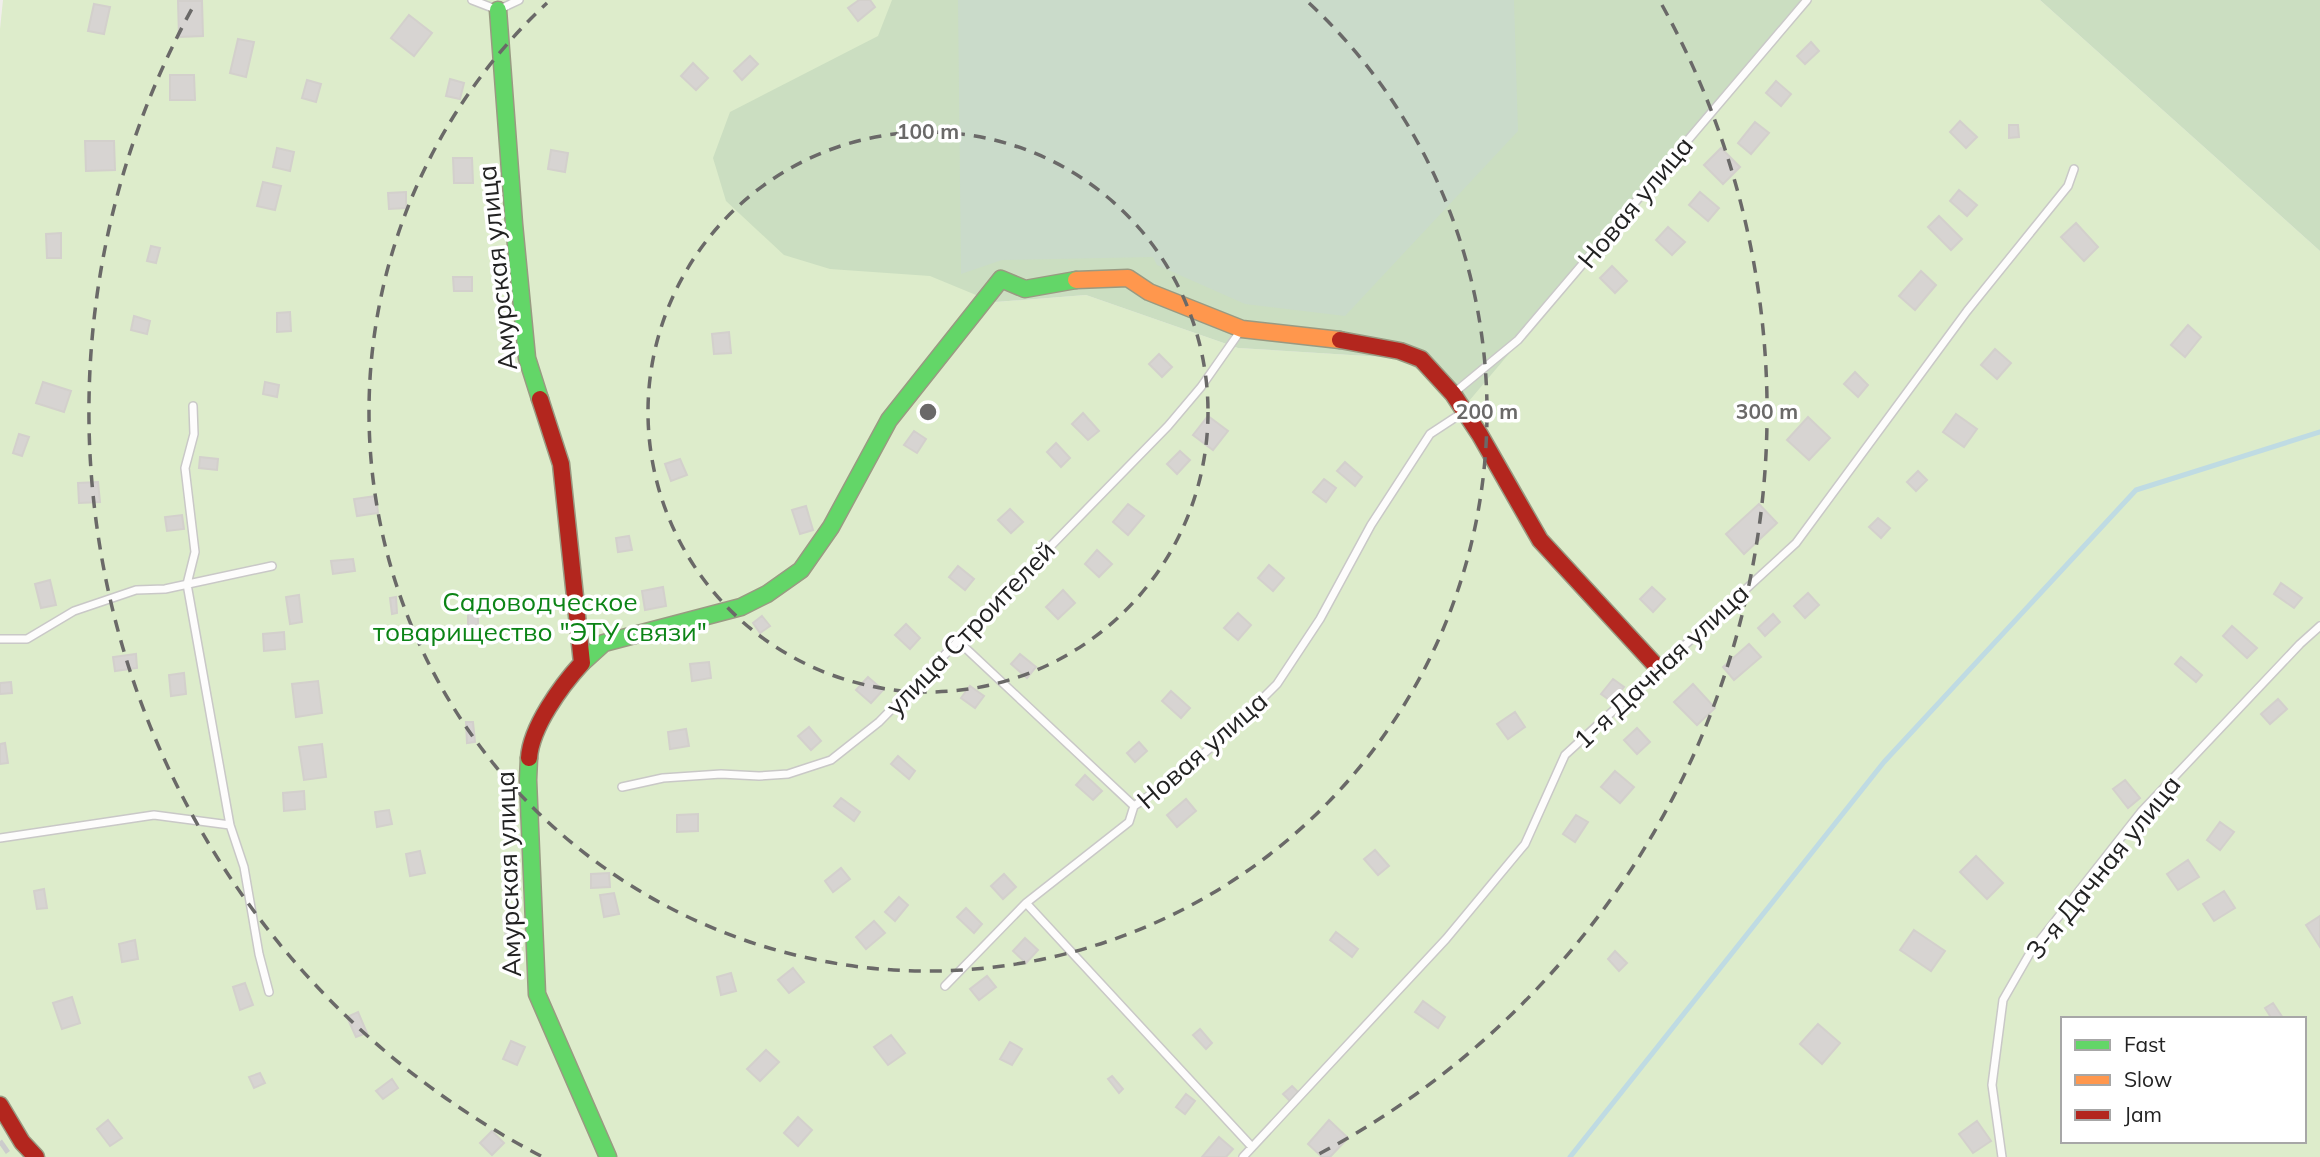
<svg xmlns="http://www.w3.org/2000/svg" width="2320" height="1157" viewBox="0 0 2320 1157" font-family="Mulish,sans-serif">
  <rect width="100%" height="100%" fill="#f0eeeb"/>
  <!-- grass -->
  <path fill="#ddeccb" fill-rule="evenodd" d="M3,0h1130l-150,303 103,-8 152,53 161,10 408,-358h233l280,251v906h-2320v-1128zM2063,1019h241v122h-241z"/>
  <!-- forest -->
  <path fill="#cbdec1" d="M892,0h915l-338,401 -70,-43 -161,-10 -152,-53 -104,8 -6,-8 -46,-19 -100,-7 -46,-14 -58,-54 -13,-43 17,-46 148,-76z
    M2040,0h280v251z"/>
  <!-- cemetery -->
  <path fill="#cadbca" d="M958,0h556l4,131 -173,185 -100,-12 -88,-39 -4,-8 -151,3 -41,14z"/>
  <g fill="none" stroke-linecap="round" stroke-linejoin="round">
    <!-- stream -->
    <path stroke="#bfdbe3" stroke-width="5" d="M1570,1157l314,-395 252,-272 184,-58"/>
  </g>
  <!-- building -->
  <path fill="#d7d4d2" stroke="#d3d0cc" stroke-width="2" d="M859,0h11l5,7 -17,14 -10,-13z
    M178,1h24l1,35 -24,1z
    M94,4l16,3 -6,27 -16,-3z
    M409,15l23,18 -18,23 -23,-18z
    M238,39l16,3 -8,35 -16,-4z
    M1811,42l8,9 -14,13 -8,-8z
    M750,56l8,8 -16,16 -8,-9z
    M693,63l15,15 -12,12 -15,-14z
    M170,75h24l1,25h-25z
    M450,79l14,4 -4,16 -14,-3z
    M307,80l14,4 -5,18 -14,-4z
    M1776,81l15,13 -10,12 -15,-13z
    M1960,121l17,16 -11,11 -16,-16z
    M1755,122l14,11 -18,21 -13,-11z
    M2009,125h9l1,12 -10,1z
    M85,141h29l1,29 -29,1z
    M277,148l17,4 -4,19 -17,-4z
    M1721,148l19,19 -17,17 -19,-19z
    M551,150l17,3 -3,19 -17,-3z
    M453,158h19l1,25h-19z
    M263,182l18,4 -6,24 -18,-4z
    M1959,190l18,15 -10,11 -17,-15z
    M406,192v16l-17,1 -1,-16z
    M1700,192l19,16 -11,13 -19,-16z
    M1939,216l23,23 -11,11 -23,-23z
    M2076,223l22,24 -14,14 -23,-24z
    M1668,227l17,15 -13,13 -16,-15z
    M61,233v25h-14l-1,-24z
    M151,246l9,2 -4,15 -9,-2z
    M1612,266l15,15 -12,12 -15,-15z
    M1921,271l15,14 -21,25 -16,-14z
    M453,277h19v14h-18z
    M290,312l1,19 -14,1v-19z
    M134,316l16,5 -3,13 -16,-4z
    M2188,325l13,12 -16,20 -14,-12z
    M729,332l2,21 -17,1 -2,-20z
    M1995,349l16,14 -14,16 -16,-14z
    M1159,354l13,13 -10,10 -13,-13z
    M1855,372l13,13 -10,12 -14,-13z
    M43,382l28,9 -7,21 -28,-9z
    M265,382l14,3 -2,12 -14,-3z
    M1083,413l16,18 -11,9 -16,-16z
    M1956,414l21,15 -13,18 -21,-15z
    M1208,416l20,15 -15,19 -20,-15z
    M1808,417l22,21 -21,22 -22,-20z
    M914,431l12,8 -9,14 -13,-8z
    M19,434l10,3 -7,19 -9,-3z
    M1056,443l14,15 -9,9 -14,-15z
    M1180,451l10,9 -13,14 -10,-10z
    M200,457l18,2 -1,11 -18,-2z
    M680,459l7,16 -16,6 -6,-17z
    M1345,462l17,15 -7,9 -18,-15z
    M1918,471l9,9 -11,11 -9,-9z
    M1324,479l12,9 -10,14 -13,-10z
    M98,482l2,20 -21,1 -1,-20z
    M376,496l2,17 -21,3 -3,-17z
    M1128,504l16,12 -16,19 -15,-13z
    M1759,504l18,19 -33,31 -18,-20z
    M806,506l7,24 -13,4 -8,-24z
    M1010,509l13,13 -12,11 -13,-13z
    M182,515l2,14 -17,2 -2,-14z
    M1878,518l12,10 -9,10 -12,-11z
    M629,536l3,14 -14,2 -2,-14z
    M1097,550l15,14 -13,13 -14,-13z
    M353,559l2,12 -22,3 -2,-13z
    M1269,565l15,13 -11,13 -15,-13z
    M958,566l16,13 -9,11 -16,-13z
    M50,580l6,25 -15,3 -6,-24z
    M2281,583l21,15 -8,10 -20,-14z
    M663,587l3,19 -21,4 -3,-19z
    M1652,587l13,12 -12,13 -13,-13z
    M1063,590l12,13 -17,16 -12,-12z
    M1808,593l11,12 -14,13 -11,-12z
    M299,595l3,27 -12,2 -4,-27z
    M396,597l1,16 -5,1 -2,-16z
    M1238,613l13,12 -13,15 -14,-12z
    M468,614h10v19h-10z
    M1773,614l7,8 -15,14 -7,-8z
    M762,616l8,10 -10,7 -7,-10z
    M906,624l14,14 -10,11 -15,-14z
    M2232,626l25,22 -10,10 -24,-22z
    M284,632l1,17 -21,2 -1,-17z
    M1749,644l12,13 -27,23 -11,-13z
    M136,654l1,14 -22,3 -2,-14z
    M1020,654l16,13 -9,11 -16,-14z
    M2181,657l21,18 -6,7 -21,-18z
    M709,662l2,16 -19,3 -2,-17z
    M184,673l2,21 -15,2 -2,-21z
    M868,677l15,13 -12,13 -15,-13z
    M1613,679l11,8 -12,15 -11,-8z
    M318,681l4,32 -26,4 -4,-33z
    M11,682l1,11 -12,1v-11z
    M1693,684l22,24 -18,17 -23,-23z
    M970,686l14,10 -9,12 -14,-10z
    M1171,691l19,17 -9,10 -19,-17z
    M2278,699l9,10 -17,15 -9,-10z
    M1515,712l10,15 -17,12 -11,-15z
    M466,722h7l2,20 -8,1z
    M809,727l12,14 -10,9 -13,-14z
    M1637,728l13,14 -13,12 -13,-14z
    M686,729l3,17 -19,3 -2,-17z
    M1139,742l8,9 -12,11 -8,-9z
    M5,743l3,20 -8,1v-20z
    M322,744l4,33 -22,3 -5,-33z
    M898,756l17,15 -6,8 -18,-15z
    M1615,771l19,16 -14,16 -19,-16z
    M1085,775l17,16 -9,9 -17,-15z
    M2125,780l15,18 -12,10 -15,-19z
    M304,791l1,18 -21,2 -1,-18z
    M841,798l19,14 -6,9 -20,-15z
    M1186,799l10,12 -19,16 -10,-12z
    M389,810l3,14 -15,3 -2,-15z
    M698,814v17l-21,1v-17z
    M1576,815l12,7 -13,20 -12,-8z
    M2220,822l14,10 -14,18 -13,-10z
    M1375,850l14,16 -11,9 -14,-16z
    M420,851l5,22 -15,3 -4,-22z
    M1976,856l27,27 -16,16 -27,-27z
    M2188,860l11,17 -21,13 -11,-16z
    M841,868l9,11 -17,13 -8,-11z
    M609,873l1,14 -19,1v-14z
    M1004,874l12,13 -13,12 -12,-13z
    M44,889l3,19 -10,1 -3,-18z
    M2224,891l11,17 -21,13 -11,-17z
    M614,893l5,21 -15,3 -4,-22z
    M899,897l9,8 -13,16 -10,-9z
    M966,908l16,16 -8,9 -17,-16z
    M2320,916v31l-14,-22z
    M514,917l3,18 -11,2 -3,-18z
    M874,921l11,12 -19,16 -10,-12z
    M1914,930l31,21 -14,20 -31,-21z
    M1336,932l22,17 -6,8 -22,-17z
    M1025,938l13,12 -12,13 -13,-12z
    M135,940l3,19 -16,3 -3,-18z
    M1615,951l12,12 -8,8 -11,-12z
    M793,968l11,14 -15,11 -11,-13z
    M731,973l5,18 -15,4 -4,-18z
    M987,976l9,11 -17,13 -9,-11z
    M245,983l8,22 -13,5 -7,-23z
    M72,997l8,26 -18,6 -9,-26z
    M1423,1001l22,16 -7,11 -23,-16z
    M2273,1003l10,15v1h-11l-7,-11z
    M358,1012l9,21 -11,4 -9,-20z
    M1818,1024l22,19 -18,21 -22,-20z
    M1200,1029l12,14 -6,6 -13,-14z
    M891,1035l14,18 -17,12 -14,-18z
    M511,1041l14,6 -8,18 -14,-6z
    M1010,1042l12,7 -10,16 -12,-6z
    M766,1050l13,12 -19,19 -13,-12z
    M260,1073l5,10 -11,5 -5,-11z
    M1112,1076l11,13 -4,4 -11,-14z
    M392,1079l6,9 -15,11 -7,-8z
    M1292,1086l8,8 -8,9 -9,-9z
    M1186,1094l9,7 -10,13 -9,-7z
    M798,1117l14,13 -14,16 -14,-13z
    M108,1120l14,18 -12,8 -13,-17z
    M1329,1120l19,18 -18,19h-8l-14,-13z
    M1977,1121l14,20 -18,12 -14,-19z
    M492,1131l12,12 -12,12 -12,-12z
    M1219,1137l14,12 -7,8h-24z"/>
  <g fill="none" stroke-linecap="round" stroke-linejoin="round">
    <!-- lane casing -->
    <g stroke="#c9c8c7" stroke-width="10">
      <path id="lane" d="M472,0l26,10 21,-10
        M1455,392l63,-52 289,-340
        M193,406l1,28 -9,34 10,84 -8,32 43,241 14,42 15,87 10,38
        M0,639h27l47,-28 62,-21 29,-1 107,-23
        M958,641l176,165
        M622,787l41,-9 58,-4 38,2 29,-2 43,-14 48,-38 289,-296 33,-39 40,-57
        M0,838l154,-23 76,10
        M1026,903l226,244
        M945,986l81,-83 103,-81 5,-16 36,-24 58,-49 49,-49 43,-65 51,-94 59,-91 32,-21
        M1243,1157l203,-218 79,-95 40,-89 231,-212 171,-232 101,-125 6,-17
        M2002,1157l-10,-72 11,-85 27,-47 111,-141 159,-168 20,-18"/>
    </g>
    <!-- fast casing -->
    <g stroke="#999a82" stroke-width="19">
      <path id="fast" d="M498,10l16,214 13,134 13,41
        M582,663l22,-20 137,-36 26,-13 34,-24 30,-43 58,-107 112,-141 24,10 51,-9
        M529,758l-1,22 9,214 71,163"/>
    </g>
    <!-- slow casing -->
    <g stroke="#999a82" stroke-width="19">
      <path id="slow" d="M1076,280l52,-2 21,14 93,37 98,11"/>
    </g>
    <!-- jam casing -->
    <g stroke="#999a82" stroke-width="19">
      <path id="jam" d="M1340,340l60,11 21,8 32,35 27,41 60,105 118,128
        M529,758c2,-31 32,-72 53,-95l-21,-199 -21,-65
        M0,1105l22,37 14,15"/>
    </g>
    <!-- lane -->
    <use href="#lane" stroke="#fdfcfc" stroke-width="7"/>
    <!-- fast -->
    <use href="#fast" stroke="#63d668" stroke-width="16"/>
    <!-- slow -->
    <use href="#slow" stroke="#ff974d" stroke-width="16"/>
    <!-- jam -->
    <use href="#jam" stroke="#b3261e" stroke-width="16"/>
    <!-- rail -->
    <path stroke="#ccc" stroke-width="5" stroke-dasharray="14 14" stroke-linecap="butt" d="M0,1141l11,16"/>
  </g>
  <!-- distance rings -->
  <g fill="none" stroke="#6a6968" stroke-width="3.5" stroke-dasharray="12 9">
    <circle cx="928" cy="412" r="280"/>
    <path d="M1309 3A559 559 0 1 1 547 3"/>
    <path d="M541 1156A839 839 0 0 1 194 5M1662 5A839 839 0 0 1 1315 1156"/>
  </g>
  <g text-anchor="middle" dominant-baseline="central" stroke-width="7" stroke-linejoin="round" paint-order="stroke">
    <!-- street labels -->
    <g font-size="26" fill="#222" stroke="#fff">
      <text transform="translate(1635 202) rotate(-50)">Новая улица</text>
      <text transform="translate(497 268) rotate(-96)">Амурская улица</text>
      <text transform="translate(970 628) rotate(-46)">улица Строителей</text>
      <text transform="translate(1661 666) rotate(-43)">1-я Дачная улица</text>
      <text transform="translate(1202 750) rotate(-41)">Новая улица</text>
      <text transform="translate(2103 867) rotate(-51)">3-я Дачная улица</text>
      <text transform="translate(508 874) rotate(-92)">Амурская улица</text>
    </g>
    <!-- park labels -->
    <g font-size="26" fill="#0c8416" stroke="#fff">
      <text x="540" y="601">Садоводческое<tspan x="540" dy="30">товарищество "ЭТУ связи"</tspan></text>
    </g>
  </g>
  <circle cx="928" cy="412" r="10" fill="#6a6968" stroke="#fff" stroke-width="3.5"/>
  <g font-size="21" text-anchor="middle" font-weight="bold" fill="#6a6968" stroke="#fff" stroke-width="7" stroke-linejoin="round" paint-order="stroke">
    <text x="928" y="139">100 m</text>
    <text x="1487" y="419">200 m</text>
    <text x="1767" y="419">300 m</text>
  </g>
  <!-- legend -->
  <rect x="2061" y="1017" width="245" height="126" fill="#ffffff" stroke="#a7a7a7" stroke-width="2"/>
  <rect x="2075" y="1040" width="35" height="10" fill="#63d668" stroke="#a7a7a7" stroke-width="2"/>
  <text x="2124" y="1052" font-size="21" fill="#222222">Fast</text>
  <rect x="2075" y="1075" width="35" height="10" fill="#ff974d" stroke="#a7a7a7" stroke-width="2"/>
  <text x="2124" y="1087" font-size="21" fill="#222222">Slow</text>
  <rect x="2075" y="1110" width="35" height="10" fill="#b3261e" stroke="#a7a7a7" stroke-width="2"/>
  <text x="2124" y="1122" font-size="21" fill="#222222">Jam</text>
</svg>
